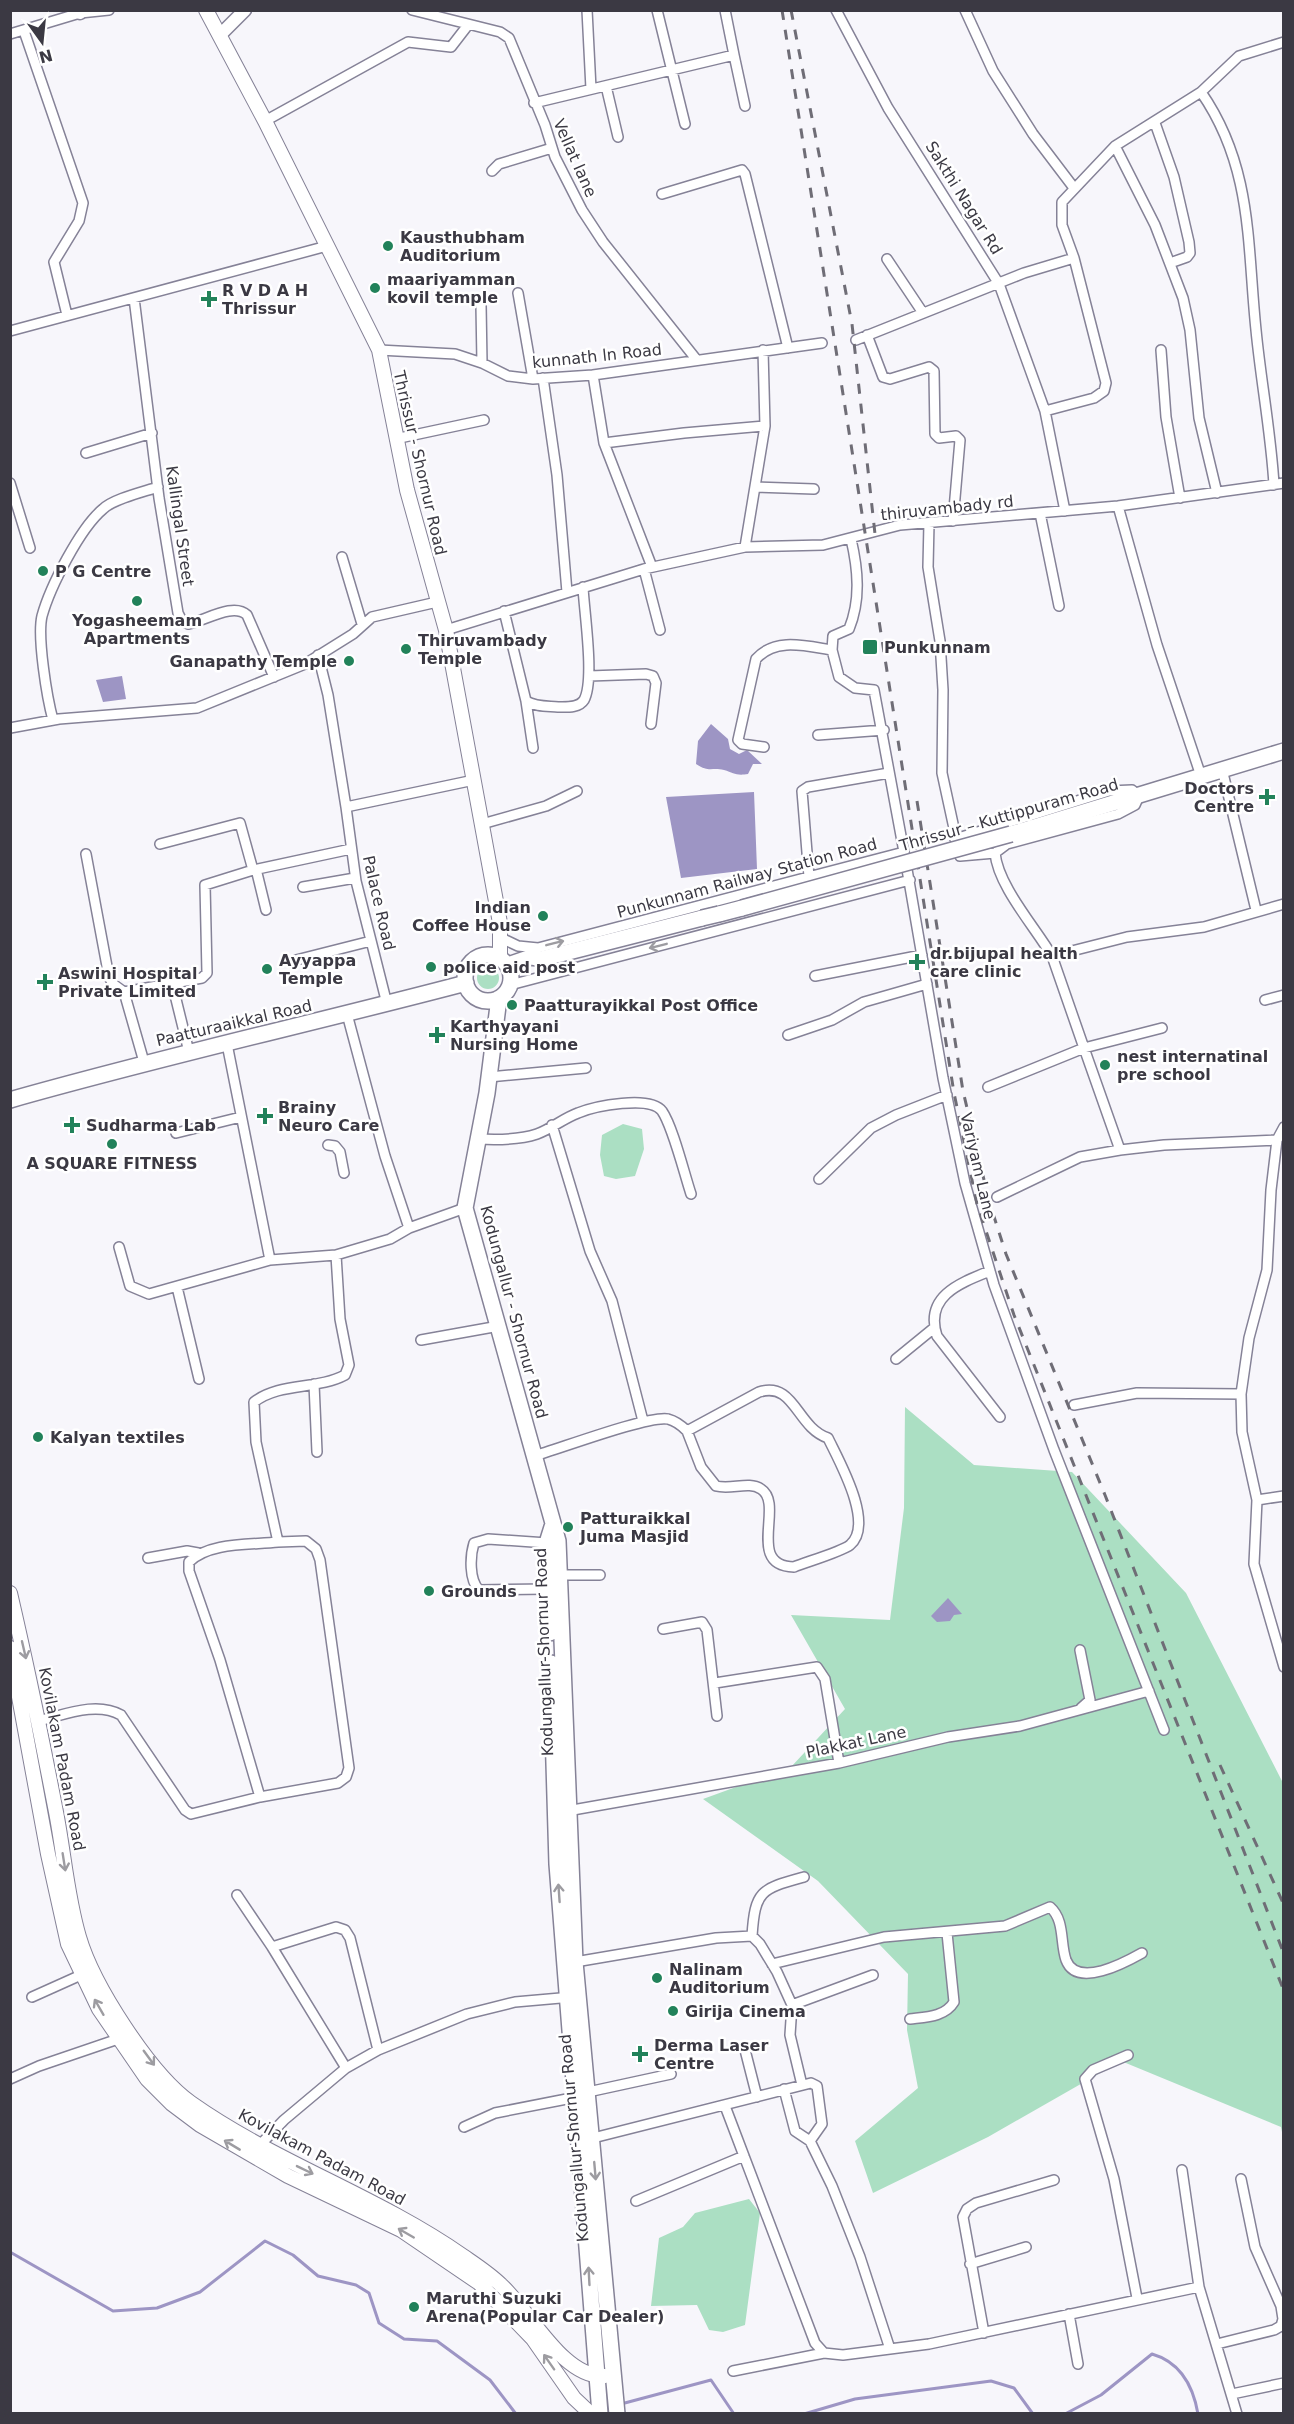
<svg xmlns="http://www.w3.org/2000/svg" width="1294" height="2424" viewBox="0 0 1294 2424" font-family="'DejaVu Sans',sans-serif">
  <rect width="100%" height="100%" fill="#f7f6fb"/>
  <!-- green -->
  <path fill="#abdfc3" d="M477 978a11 11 0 1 1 22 0a11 11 0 1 1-22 0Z
    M623,1124l19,5 2,20 -9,27 -19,3 -12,-3 -4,-21 2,-20z
    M905,1407l69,58 98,7 114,121 97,190v354l-2,-10 -160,-66 -133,76 -115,56 -18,-52 63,-53 -11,-58 1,-56 -90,-93 -115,-82 88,-32 54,-58 -54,-94 99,5 14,-112z
    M749,2199l11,14 -15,112 -22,7 -14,-2 -12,-25 -46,1 8,-68 24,-11 12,-14z"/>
  <!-- water -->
  <path fill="#9d95c4" d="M122,676l4,23 -23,3 -7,-22z
    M711,724l17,15 2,10 9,5 8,-4 15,14h-9l-5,10c-12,2 -14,-1 -24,-4 -13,-3 -14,3 -28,-6l2,-23z
    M754,792l3,77 -76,9 -15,-81z
    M948,1598l14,16 -8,1 -4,6 -13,1 -6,-6z"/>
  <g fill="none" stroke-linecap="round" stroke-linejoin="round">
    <!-- stream -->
    <path stroke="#9d95c4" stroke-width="3" d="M10,2252l103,59 44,-3 43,-16 65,-51 28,14 25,21 38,9 13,8 10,30 25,16 33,2 53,39 26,34
      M621,2404l90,-24 23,34
      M804,2414l51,-15 136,-18 23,7 19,26
      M1065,2414l36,-19 51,-41c28,8 41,31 46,60"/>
    <!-- minor casing -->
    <g stroke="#858297" stroke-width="12">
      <path id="minor" d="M412,10l88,22 9,6 36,87 10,32 27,53 21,32 93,117
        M587,10l4,79
        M657,10l28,114
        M725,10l9,45
        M836,10l52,98 111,176 46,127
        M965,10l28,61 40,63 41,54
        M24,31l59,172 -4,18 -25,41 13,53
        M10,34l70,-21 29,-3
        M606,86l12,51
        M1201,92c52,75 46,152 55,238 5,52 15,103 18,155
        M534,103l200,-48 11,51
        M265,121l143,-79 43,5 17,-22
        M1155,123l19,54 15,65 1,11 -3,4 -17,6
        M1115,146l40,79 28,73 7,32 9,88 18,75
        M492,171l7,-7 53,-16
        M662,194l80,-24 3,4 43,174
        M887,259l36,54
        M518,293l15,86
        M134,298l25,200 19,115 4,8 6,3c17,-3 45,-22 59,-9l27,62
        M481,305l1,58
        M10,331l317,-85
        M867,335l16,42 7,2 39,-12 5,4 1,63 4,4 17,-2 4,4 -7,81
        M856,340l168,-67 50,-15 -12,-33v-23l53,-56 86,-54 38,-36 45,-14
        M379,350l76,4 27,9 26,13 25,3 60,-4 229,-32
        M1161,350l5,67 14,81
        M593,375l11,68 48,124
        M543,378l14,97 10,117
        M395,439l89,-19
        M604,443l80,-10 81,-7
        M86,453l66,-20
        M10,483l20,65
        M755,487l59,2
        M1118,506l39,139 44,131
        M1065,511l-20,-100 49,-13 10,-7 2,-8 -32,-125
        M1040,513l19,93
        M929,523l-1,44 12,74 3,49 -1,83 18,83 35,-3 12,-9 111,-30 17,-9 4,-9 -7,-6 -23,1 -154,48
        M745,547l20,-121 -2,-76
        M342,557l20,67
        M644,569l16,61
        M504,611l22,90c10,6 21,5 32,6 9,0 21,1 26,-7 11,-20 0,-89 -1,-113
        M446,630l198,-61 101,-22 78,-2 77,-20 218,-19 166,-23
        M318,655l10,40 18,112 128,-27
        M589,676l57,-2 7,2 3,7 -5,41
        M526,701l7,47
        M53,720c-6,-22 -16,-83 -11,-104 8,-29 38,-88 61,-107 10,-10 40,-17 55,-22
        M10,728l49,-9 138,-11 108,-44 48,-30 19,-17 65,-15
        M818,735l66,-5
        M764,747l-22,-3 -4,-4 18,-81c19,-22 50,-13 76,-9
        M1222,769l34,141
        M346,807l10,74 31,123
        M482,824l64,-18 31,-15
        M160,844l80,-21 13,47
        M904,852l39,226 22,105 29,102 60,165 110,280
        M995,853c3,33 40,74 57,103l75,-19 77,-10 80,-23
        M86,854l23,123 4,7 11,8
        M256,869l10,41
        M809,877l-7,-86 6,-4 81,-14
        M303,887l52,-9
        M499,937l19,9 20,2 366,-96 -30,-162 -19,-2 -16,-11 -7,-27 1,-14 16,-7c12,-29 9,-60 2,-90
        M296,960l75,-19
        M815,976l107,-21
        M172,983l17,69
        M510,985l400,-105
        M1265,1000l19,-5
        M347,1014l38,142 24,72 56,-20
        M1162,1028l-78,20 36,102 44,-5 113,-5
        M788,1035l44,-15 32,-18 63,-18
        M227,1044l43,216
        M144,1062l-20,-70 78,-14 5,-5 -2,-88 48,-15 98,-21
        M489,1077l97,-9
        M988,1087l96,-39 -32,-92
        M552,1125l38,126 22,50 31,120
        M1284,1127l-7,13 -6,50 -4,80 -18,68 -8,56 1,38 15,68 -3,64 30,103
        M176,1133l65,-16
        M478,1139c19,1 41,1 59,-5 14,-5 27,-16 41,-21 17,-7 72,-18 84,-2 11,16 22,62 29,83
        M328,1145l7,1 5,6 4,21
        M819,1179l52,-51 25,-13 51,-20
        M997,1197l83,-40 40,-7
        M119,1247l11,39 19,8 121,-34 66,-5
        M990,1271c-30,12 -66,25 -53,65l63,81
        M177,1287l22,92
        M421,1340l78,-14
        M896,1359l38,-31
        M314,1384l3,68
        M1074,1405l63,-12 104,1
        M534,1456c25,-7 115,-41 134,-37 8,2 13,6 19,12l72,-39c36,-11 37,35 69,46 11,23 47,86 22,107 -9,7 -44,17 -56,22 -49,-1 -9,-63 -33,-78 -12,-8 -30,1 -45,-3l-15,-19 -14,-36
        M1257,1500l27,-4
        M547,1543l-59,-4 -14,4c-4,13 -5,37 5,47l68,-1
        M148,1558l39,-7 11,2
        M559,1575h41
        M663,1629l39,-7 5,8 10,86
        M1080,1650l10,50 -9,8
        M715,1683l102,-16 8,12 14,84
        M38,1721c26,-6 58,-20 83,-6l64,95 6,4 69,-17 -40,-137 -31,-89v-9c20,-20 61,-17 89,-20l-22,-100 -2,-40c26,-20 63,-12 91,-27l4,-10 -9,-46 -4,-64 54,-16 19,-11
        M260,1797l78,-14 8,-6 3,-9 -29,-208 -4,-11 -10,-8 -28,1
        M567,1811l272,-48 109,-26 72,-11 129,-35
        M237,1895l35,52
        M752,1936c3,-46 9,-47 52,-59
        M575,1962l141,-24 36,-2 8,8 17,28 15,33 -2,30 12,50
        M772,1964l112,-27 121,-11 45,-19c15,13 10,36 16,53 11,29 60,2 76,-7
        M32,1997l49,-22
        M792,2005l81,-30
        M910,2019c16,-2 35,-2 44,-17l-7,-69
        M744,2046l13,51
        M1128,2055l-35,15 -8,9 29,100 23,119
        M346,2068l-74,-121 64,-20 9,3 5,8 28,112
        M10,2079l29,-13 85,-29
        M784,2089l11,42 15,10 22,45 28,71 30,92
        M588,2092l83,-18
        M725,2106l90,237 9,10 19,2 86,-11 270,-57 38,127
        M464,2127l31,-14 82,-16
        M593,2138l218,-55 6,3 5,38 -12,17
        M256,2149l28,-29 62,-52 32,-18 89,-36 48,-12 57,-5
        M1182,2170l17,117
        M636,2201l108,-45
        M970,2264l56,-17
        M1069,2314l9,50
        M984,2333l-21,-116 4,-8 9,-6 78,-23
        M1217,2344l57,-14 7,-4 2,-7 -2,-13 -26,-59 -14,-68
        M733,2371l91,-18
        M1232,2394l52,-11"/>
    </g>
    <!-- tertiary casing -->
    <g stroke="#858297" stroke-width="15">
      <path id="tertiary" d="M79,10l1,3
        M221,34l24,-24"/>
    </g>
    <!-- secondary casing -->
    <g stroke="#858297" stroke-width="16">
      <path id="secondary" d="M206,10l59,111 114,229 28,140 39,140 54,293v34
        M10,1593c17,73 32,146 46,219 8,41 11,85 23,125 14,48 71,137 112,166 85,60 186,93 272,153 13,9 27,18 38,29 29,26 62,94 104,91
        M10,1648l38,206 20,90 31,65 48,70 25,25 28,21 88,51 113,54 78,53 54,56 41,59 17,16"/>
    </g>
    <!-- primary casing -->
    <g stroke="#858297" stroke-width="18">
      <path id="primary" d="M1011,834l273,-83
        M719,914l23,-6
        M465 978a23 23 0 1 1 46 0a23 23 0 1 1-46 0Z
        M508,965l23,-8 10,2 161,-41
        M499,998l-12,95 -22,115 93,333 17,421 42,452
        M10,1100c151,-43 304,-77 456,-117
        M550,1633l-3,-90 5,-16
        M551,1663l6,201 43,550"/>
    </g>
    <!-- minor -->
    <use href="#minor" stroke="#fff" stroke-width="9"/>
    <!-- tertiary -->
    <use href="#tertiary" stroke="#fff" stroke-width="12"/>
    <!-- secondary -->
    <use href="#secondary" stroke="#fff" stroke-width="14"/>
    <!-- primary -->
    <use href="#primary" stroke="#fff" stroke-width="15"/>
    <!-- rail -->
    <path stroke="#6f6d76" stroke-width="3" stroke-dasharray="10 10" stroke-linecap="butt" d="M782,10l172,1083 23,111 37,111 270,676
      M791,10l61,314 23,210
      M917,801l46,290 26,110 17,53 99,241 179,459
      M1220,1765l64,140"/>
    <!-- primary-bridge casing -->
    <g stroke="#858297" stroke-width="18" stroke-linecap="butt">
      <path id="primary-bridge" d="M742,908l269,-74
        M702,918l17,-4"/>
    </g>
    <!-- primary-bridge -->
    <use href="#primary-bridge" stroke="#fff" stroke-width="15"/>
  </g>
  <!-- one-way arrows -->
  <defs><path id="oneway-shaft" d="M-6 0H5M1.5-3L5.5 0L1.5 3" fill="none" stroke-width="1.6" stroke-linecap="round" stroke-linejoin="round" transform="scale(1.5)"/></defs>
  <g stroke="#9d9ca1">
    <use href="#oneway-shaft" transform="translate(555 943) rotate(-14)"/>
    <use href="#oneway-shaft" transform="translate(658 946) rotate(166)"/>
    <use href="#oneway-shaft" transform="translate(24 1650) rotate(77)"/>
    <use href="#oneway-shaft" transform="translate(64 1862) rotate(81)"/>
    <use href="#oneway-shaft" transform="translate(559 1893) rotate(-94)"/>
    <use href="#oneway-shaft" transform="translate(99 2007) rotate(-120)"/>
    <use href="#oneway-shaft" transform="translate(149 2058) rotate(54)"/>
    <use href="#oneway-shaft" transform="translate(232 2145) rotate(-149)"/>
    <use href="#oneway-shaft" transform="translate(305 2170) rotate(26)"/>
    <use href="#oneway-shaft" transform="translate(595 2171) rotate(85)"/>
    <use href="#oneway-shaft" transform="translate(406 2233) rotate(-150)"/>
    <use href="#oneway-shaft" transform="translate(589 2276) rotate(-93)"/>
    <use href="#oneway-shaft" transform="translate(549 2362) rotate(-125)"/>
  </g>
  <!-- markers -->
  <g fill="#22825a" stroke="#fff" stroke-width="2">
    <circle cx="388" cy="246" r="6"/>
    <circle cx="375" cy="288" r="6"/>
    <path d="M206 290h6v6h6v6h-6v6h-6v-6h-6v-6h6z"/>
    <circle cx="43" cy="571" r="6"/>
    <circle cx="137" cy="601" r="6"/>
    <rect x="862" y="639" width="16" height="16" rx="3"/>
    <circle cx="406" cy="649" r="6"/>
    <circle cx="349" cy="661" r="6"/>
    <path d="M1264 788h6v6h6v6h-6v6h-6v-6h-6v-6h6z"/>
    <circle cx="543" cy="916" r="6"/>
    <path d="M914 953h6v6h6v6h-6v6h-6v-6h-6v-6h6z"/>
    <circle cx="431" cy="967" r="6"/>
    <circle cx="267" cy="969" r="6"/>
    <path d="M42 973h6v6h6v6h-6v6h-6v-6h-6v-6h6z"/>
    <circle cx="512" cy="1005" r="6"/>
    <path d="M434 1026h6v6h6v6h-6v6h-6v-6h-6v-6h6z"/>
    <circle cx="1105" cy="1065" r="6"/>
    <path d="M262 1107h6v6h6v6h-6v6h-6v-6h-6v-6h6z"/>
    <path d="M69 1116h6v6h6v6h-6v6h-6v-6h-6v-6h6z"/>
    <circle cx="112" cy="1144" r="6"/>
    <circle cx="38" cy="1437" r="6"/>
    <circle cx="568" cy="1527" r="6"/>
    <circle cx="429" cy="1591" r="6"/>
    <circle cx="657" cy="1978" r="6"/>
    <circle cx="673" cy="2011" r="6"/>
    <path d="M637 2045h6v6h6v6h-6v6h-6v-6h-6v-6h6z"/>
    <circle cx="414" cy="2307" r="6"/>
  </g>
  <g text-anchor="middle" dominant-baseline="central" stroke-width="5" stroke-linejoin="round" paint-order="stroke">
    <!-- street labels -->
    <g font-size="16" fill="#3b3943" stroke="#fff">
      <text transform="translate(575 158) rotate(66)">Vellat lane</text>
      <text transform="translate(964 198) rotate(58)">Sakthi Nagar Rd</text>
      <text transform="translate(597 356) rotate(-6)">kunnath ln Road</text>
      <text transform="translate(420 463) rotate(77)">Thrissur - Shornur Road</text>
      <text transform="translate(947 508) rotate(-6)">thiruvambady rd</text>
      <text transform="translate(180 526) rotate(82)">Kallingal Street</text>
      <text transform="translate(1009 815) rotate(-16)">Thrissur – Kuttippuram Road</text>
      <text transform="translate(747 878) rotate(-15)">Punkunnam Railway Station Road</text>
      <text transform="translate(379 903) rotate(77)">Palace Road</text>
      <text transform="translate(234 1023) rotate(-13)">Paatturaaikkal Road</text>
      <text transform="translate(978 1166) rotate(77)">Variyam Lane</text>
      <text transform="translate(514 1312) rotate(75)">Kodungallur - Shornur Road</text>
      <text transform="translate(544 1652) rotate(-92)">Kodungallur-Shornur Road</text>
      <text transform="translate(856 1742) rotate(-12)">Plakkat Lane</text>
      <text transform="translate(62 1759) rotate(79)">Kovilakam Padam Road</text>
      <text transform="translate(574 2138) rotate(-95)">Kodungallur-Shornur Road</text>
      <text transform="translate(322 2157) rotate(28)">Kovilakam Padam Road</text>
    </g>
    <!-- poi labels -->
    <g font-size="16" font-weight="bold" fill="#3b3943" stroke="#fff" text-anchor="start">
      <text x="400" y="237">Kausthubham<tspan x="400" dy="18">Auditorium</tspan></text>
      <text x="387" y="279">maariyamman<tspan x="387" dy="18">kovil temple</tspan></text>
      <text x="222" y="290">R V D A H<tspan x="222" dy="18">Thrissur</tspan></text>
      <text x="55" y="571">P G Centre</text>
      <text x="137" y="620" text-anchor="middle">Yogasheemam<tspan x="137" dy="18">Apartments</tspan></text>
      <text x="418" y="640">Thiruvambady<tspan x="418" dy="18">Temple</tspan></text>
      <text x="884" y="647">Punkunnam</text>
      <text x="337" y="661" text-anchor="end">Ganapathy Temple</text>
      <text x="1254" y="788" text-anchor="end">Doctors<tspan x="1254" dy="18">Centre</tspan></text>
      <text x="531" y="907" text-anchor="end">Indian<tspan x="531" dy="18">Coffee House</tspan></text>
      <text x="930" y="953">dr.bijupal health<tspan x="930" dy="18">care clinic</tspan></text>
      <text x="279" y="960">Ayyappa<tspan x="279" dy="18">Temple</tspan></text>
      <text x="443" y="967">police aid post</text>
      <text x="58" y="973">Aswini Hospital<tspan x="58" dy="18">Private Limited</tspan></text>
      <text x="524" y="1005">Paatturayikkal Post Office</text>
      <text x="450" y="1026">Karthyayani<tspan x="450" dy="18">Nursing Home</tspan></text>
      <text x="1117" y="1056">nest internatinal<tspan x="1117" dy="18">pre school</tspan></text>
      <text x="278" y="1107">Brainy<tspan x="278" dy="18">Neuro Care</tspan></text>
      <text x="86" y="1125">Sudharma Lab</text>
      <text x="112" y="1163" text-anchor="middle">A SQUARE FITNESS</text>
      <text x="50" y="1437">Kalyan textiles</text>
      <text x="580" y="1518">Patturaikkal<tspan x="580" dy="18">Juma Masjid</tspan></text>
      <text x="441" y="1591">Grounds</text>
      <text x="669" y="1969">Nalinam<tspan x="669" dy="18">Auditorium</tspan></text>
      <text x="685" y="2011">Girija Cinema</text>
      <text x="654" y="2045">Derma Laser<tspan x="654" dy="18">Centre</tspan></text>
      <text x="426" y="2298">Maruthi Suzuki<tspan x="426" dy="18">Arena(Popular Car Dealer)</tspan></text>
    </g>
  </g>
  <!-- border -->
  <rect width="1294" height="2424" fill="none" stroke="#3b3943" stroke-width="24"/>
  <!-- north arrow -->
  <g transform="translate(42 42) rotate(165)" stroke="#ffffff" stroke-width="4.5" paint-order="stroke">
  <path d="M0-4.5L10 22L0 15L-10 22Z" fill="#3b3943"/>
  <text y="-9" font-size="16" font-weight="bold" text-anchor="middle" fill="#3b3943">N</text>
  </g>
</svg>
